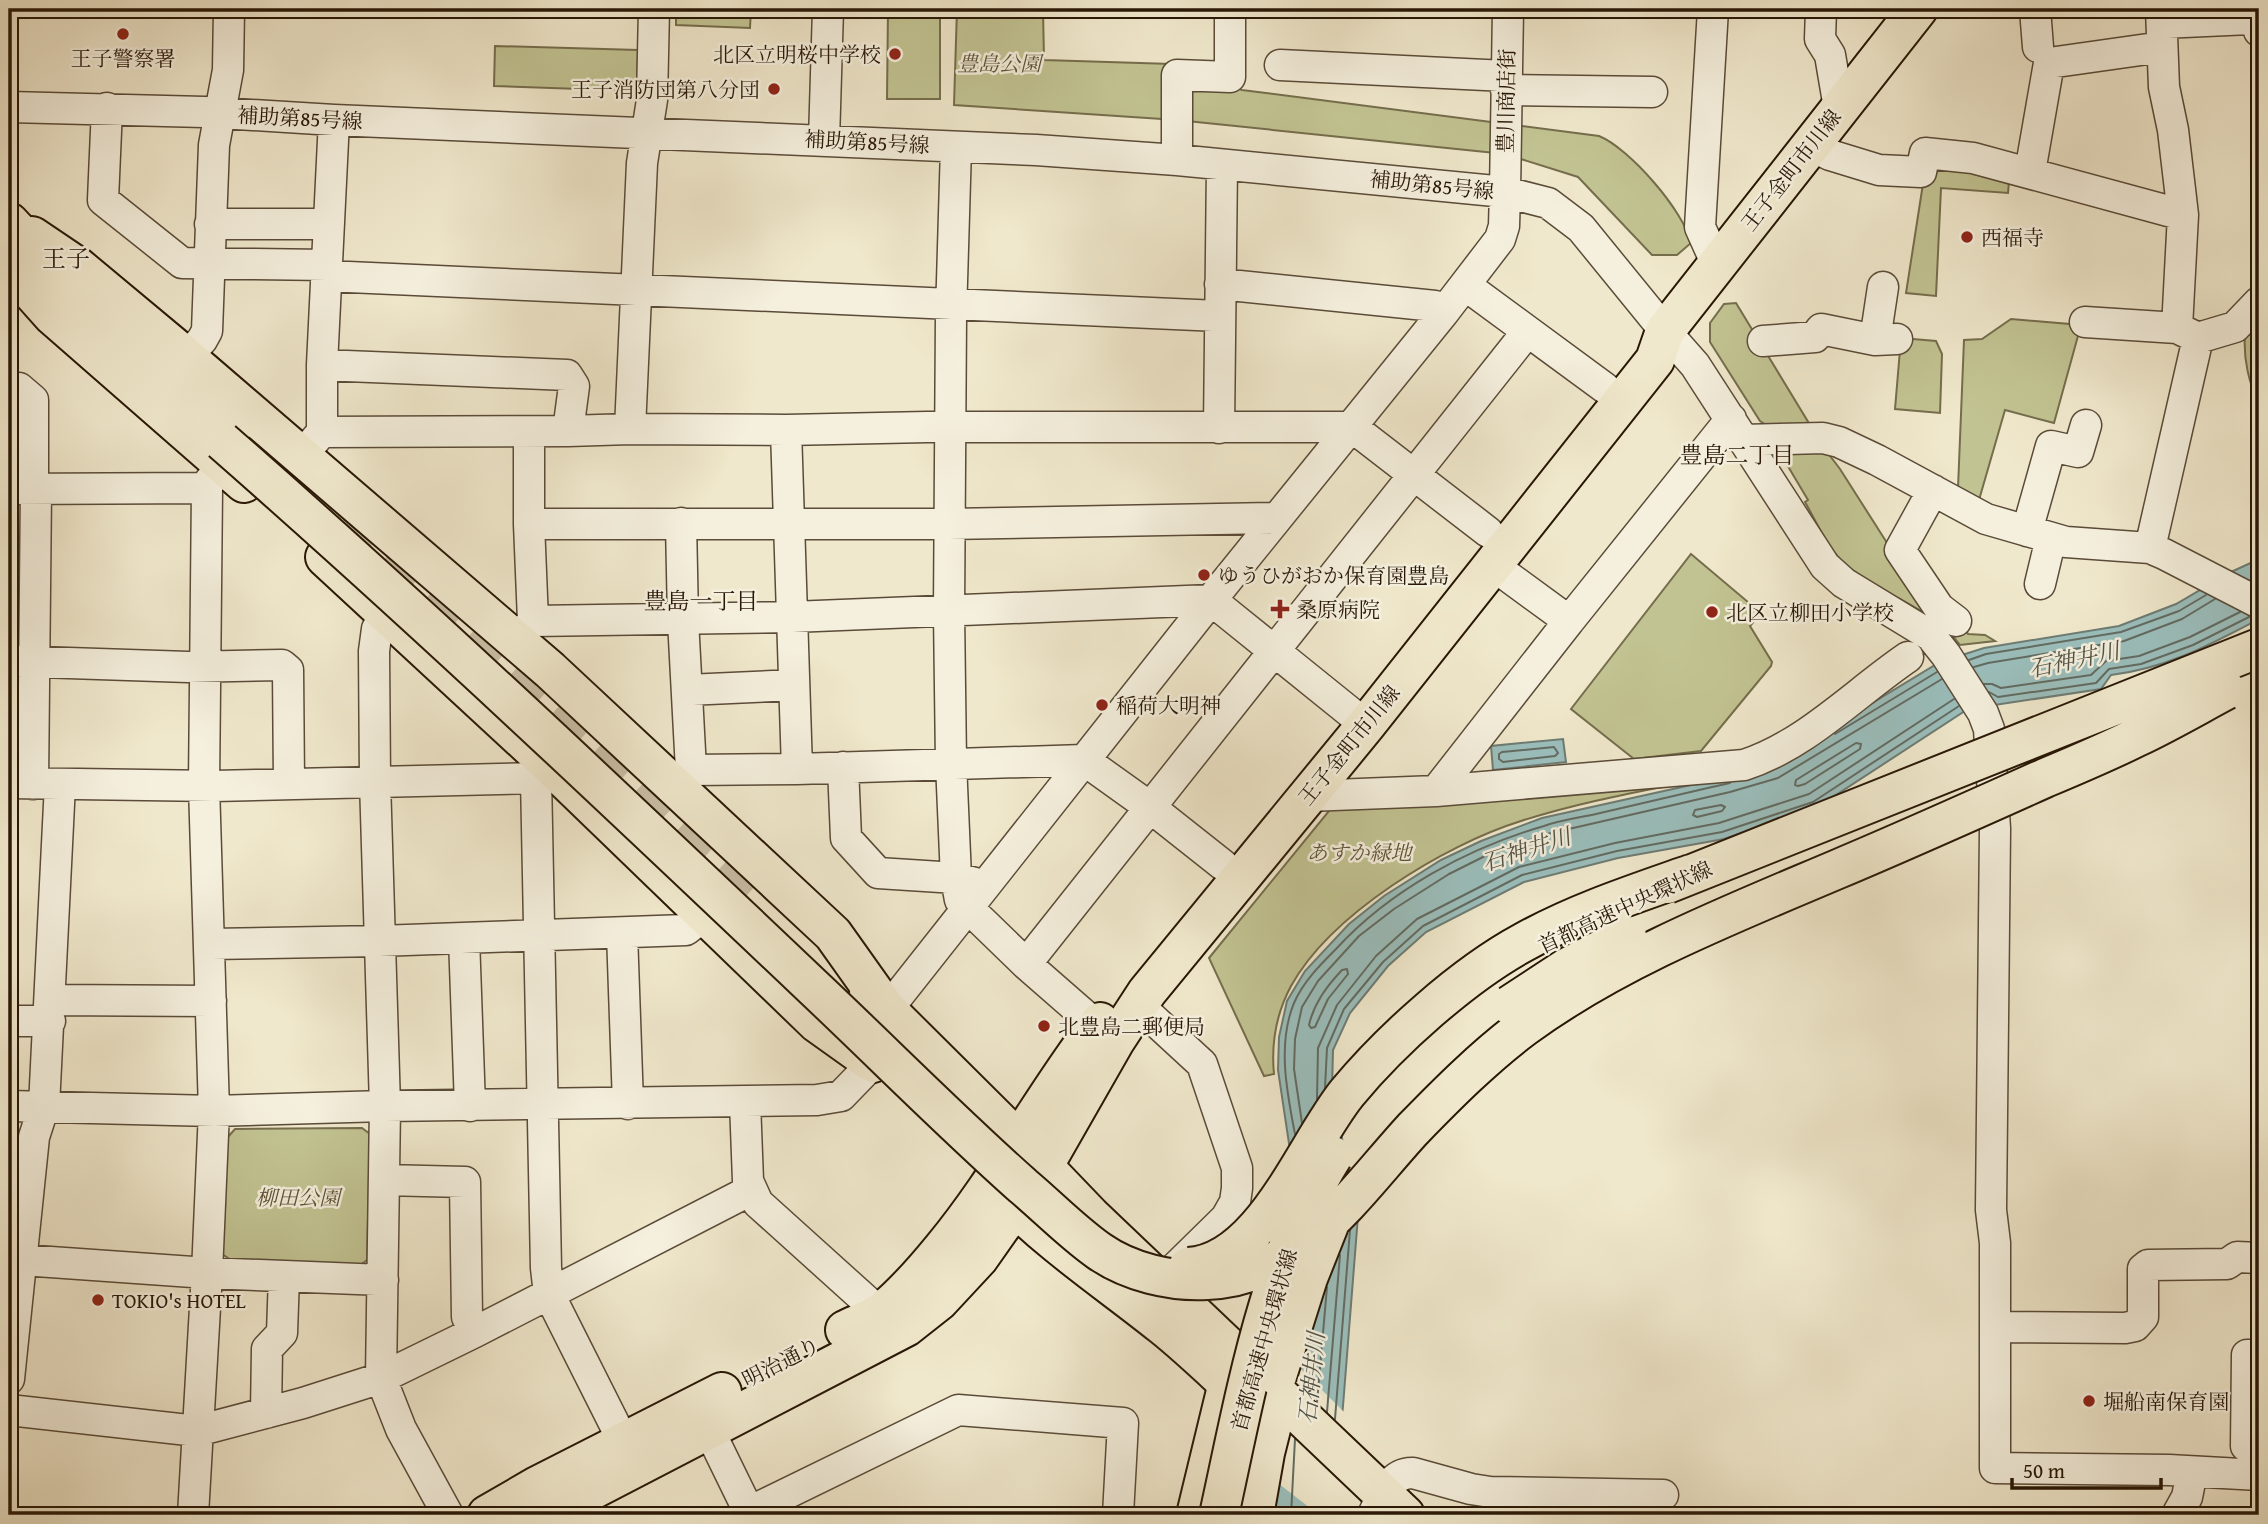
<svg xmlns="http://www.w3.org/2000/svg" width="2268" height="1524" viewBox="0 0 2268 1524" font-family="'Gentium Book Plus','Noto Serif JP',serif">
  <rect width="100%" height="100%" fill="#f0e8cc"/>
  <filter id="stains"><feTurbulence type="fractalNoise" baseFrequency=".00286" numOctaves="4"/><feColorMatrix values="0 0 0 0 .2 0 0 0 0 .09 0 0 0 0 .02 0 0 0 .5 -.17"/></filter>
  <radialGradient id="worn" r=".72"><stop offset=".6" stop-color="#630" stop-opacity="0"/><stop offset="1" stop-color="#630" stop-opacity=".3"/></radialGradient>
  <!-- green -->
  <path fill="#c2c392" stroke="#756d4c" stroke-width="2" d="M676,9h75l-1,19 -74,-3z
    M888,9h52v90h-53z
    M957,9h86l1,51 128,4 70,26 357,46c30,12 85,75 92,107l-14,12h-25l-74,-78 -73,-23 -328,-34 -223,-15z
    M495,46l143,4 -1,41 -143,-5z
    M1927,158l83,13 -2,22 -67,-5 -5,108 -30,-3z
    M1736,303l74,122 -39,3 -11,-7 -50,-79v-19l14,-19z
    M2011,319l70,6 -27,98 -49,-13 -26,90 -21,-12 6,-148 18,-1z
    M2259,320v86c-10,-24 -16,-46 -14,-73z
    M1901,338l35,3 6,13 -2,59 -45,-4z
    M1795,448h29l16,21 70,110 48,51 9,2 1,2 17,1 10,6 -35,4c-30,-40 -82,-50 -118,-84 -16,-16 -26,-40 -37,-59l3,-2 -22,-37z
    M1691,554l70,59 -11,13 22,36 -1,4 -70,85 -67,8 -63,-50z
    M1672,785c-51,10 -101,20 -151,36 -77,24 -190,93 -230,165 -15,28 -20,57 -17,88l-10,2 -55,-118 124,-152z
    M362,1128l8,6 -3,126 -13,10 -123,-10 -9,-6 5,-116 8,-9z"/>
  <!-- water -->
  <path fill="#9bbfbd" stroke="#6d7c74" stroke-width="2" d="M2259,559v60c-50,26 -91,49 -148,56l-10,14 -133,20 -152,99 -92,31 -106,19 -94,24 -98,50 -38,34 -38,47 -17,37 -1,40 26,126 -15,190 -11,109h-57l2,-22 13,-343 -12,-80 1,-33 8,-36 18,-30 44,-47 35,-28 57,-36 40,-19 61,-23 185,-41 89,-40 124,-75 44,-14 135,-22 57,-22 55,-32z
    M1563,739l3,23 -73,8 -2,-24z"/>
  <!-- pier -->
  <path fill="#f0e8cc" d="M1282,1350l64,64 -10,101h-17l-45,-35z"/>
  <g fill="none" stroke-linecap="round" stroke-linejoin="round">
    <!-- shore -->
    <path stroke="#626b62" stroke-width="2" d="M1969,660l17,-6 135,-22 58,-21 27,-16
      M1974,667l14,-4 136,-22 58,-22 33,-20
      M1984,684h8l9,4 90,-13 15,-14 33,-5 51,-19 50,-25
      M1989,692l9,5 98,-14 13,-14 32,-5 52,-19 56,-28
      M1835,734l102,-62
      M1856,743l5,1 -1,5 -55,35 -7,2 -3,-1 1,-5z
      M1554,747l4,6 -3,3 -52,6 -4,-3v-5l3,-2z
      M1721,805l4,2 -3,4 -25,6 -4,-2 2,-5z
      M1347,969l1,5 -20,25 -13,28 -4,1 -2,-3c5,-22 18,-39 33,-55z
      M1325,1088l2,-40 17,-39 39,-47 40,-36 99,-51 95,-24 105,-19 91,-30 146,-96
      M1317,1099l1,-51 19,-43 39,-49 41,-37 102,-52 96,-24 104,-20 90,-29 145,-95
      M1302,1123l-8,-54 1,-30 7,-32 16,-26 41,-45 35,-27 55,-35 38,-19 60,-21 183,-42 48,-14 164,-99
      M1295,1134c-8,-41 -18,-90 -1,-131 9,-21 26,-38 42,-54 54,-59 132,-101 208,-123 17,-6 34,-8 52,-12 44,-10 89,-21 134,-31
      M1317,1402l10,-115
      M1327,1412l13,-157
      M1335,1419l15,-189
      M1291,1515l4,-76"/>
    <!-- major-tunnel -->
    <path stroke="#c8bea4" stroke-width="38" stroke-dasharray="38 19" stroke-linecap="butt" d="M345,518l193,175 221,196"/>
    <!-- minor casing -->
    <g stroke="#5a4b38" stroke-width="33">
      <path id="minor" d="M1713,9l-13,218 17,38
        M1821,9l-1,30 10,16 9,53
        M2035,9l3,38
        M2161,9l3,78 9,43 10,85 -6,113 21,10
        M2162,23l88,-4 8,7 1,5
        M1280,65l226,11
        M1506,90l146,2
        M9,107l195,5 130,8 702,30 141,10 328,32 43,11 33,25 84,103 30,34 130,201 19,17 87,53 15,19 37,58 6,16 6,100 -4,381 4,33v225l174,2 90,5
        M107,108l-4,92 79,63 145,2
        M824,140l4,-131
        M1812,146l18,9 49,15 42,2 4,-19 48,5 210,57
        M956,147l-5,168 -2,297 2,151 5,115 4,22 66,64 71,62
        M1177,160v-85l53,2v-68
        M2030,172l19,-109 113,-16
        M210,224h119
        M326,276l893,40
        M1220,284l215,22 9,6
        M1465,285l140,103
        M2085,322l92,6
        M1875,340l8,-53
        M1763,341l52,-4 6,-8 54,11 22,-1
        M186,357l16,-17 5,-9 7,-186 14,-75 1,-61
        M322,365l245,10 7,11 -6,45
        M9,388h10l14,12v75l3,14 -3,295
        M1219,428l3,-263
        M630,429l12,-266 10,-63 2,-91
        M786,430l11,339
        M322,432v-67l12,-245
        M1743,440l80,-2 16,4 38,18 109,59 80,23 84,6 14,6 95,49
        M302,455l20,-23 246,-1 62,-2 156,1 141,-3h425l136,105
        M9,489l198,-1
        M1933,490l-33,60 39,58 17,13
        M529,524h420l328,-6
        M2027,531l24,-85 27,6 8,-27
        M2150,548l48,-210 37,-11 24,-25
        M2040,584l11,-46
        M385,613l-8,16 -3,22 1,130 10,325 -4,272 20,51 47,86
        M533,621l259,-4 419,-17 155,125
        M1569,621l162,-202
        M520,636l13,-15 -4,-97v-92
        M9,661l179,6 94,-2 6,5 1,114
        M687,690l107,-5
        M843,767l3,71 32,35 78,5 19,5
        M691,770l106,-1 287,-9 67,48 72,57
        M536,778l10,490 3,26 74,147
        M9,783l205,3 322,-8 14,-12
        M679,784l12,-14 -8,-150 -2,-97
        M1436,791l133,-170 -78,-57
        M1308,796l128,-5 308,-26c62,-20 111,-72 164,-108
        M622,933l6,171
        M464,938l6,168
        M211,944l168,-3 307,-11 18,-14
        M1026,964l501,-632
        M51,1000l160,1
        M1138,1005l64,59 35,104v20l-2,14 -9,16 -54,53
        M887,1010l324,-410 233,-288 56,-73 4,-13 1,-34 3,-183
        M9,1021h41
        M745,1102l3,79 10,22 122,110
        M9,1106l205,5 171,-5 432,-6 24,-4 32,-33
        M384,1180l81,2 2,135 8,15
        M22,1260l185,13 176,7
        M1996,1327l129,1 10,-2 8,-9v-48l5,-4 79,-1 10,-7 22,1
        M9,1379l25,-242 10,-31 16,-322
        M9,1410l188,21 106,-28 78,-25 94,-46 276,-142
        M266,1413l1,-64 15,-16 2,-57
        M708,1428l41,84
        M2246,1446l1,-91h12
        M193,1515l14,-242 7,-162 -10,-325 3,-298 2,-6 14,-18
        M749,1515v-3l209,-102 165,13 -5,92
        M1373,1515c8,-18 18,-43 40,-42l58,16 19,3 173,3
        M2177,1515l10,-18 5,-25"/>
    </g>
    <!-- major casing -->
    <g stroke="#281706" stroke-width="42">
      <path id="major" d="M32,236l46,31 108,90 364,313 283,264 54,76
        M20,279l33,37 191,167
        M325,557l226,209 266,257 56,40
        M869,992l151,150 71,74 314,299
        M998,1189c49,53 109,92 165,137 30,24 58,52 87,78
        M845,1330c12,-6 27,-11 38,-19 22,-18 41,-40 59,-62 59,-71 101,-154 158,-227
        M487,1515l50,-29 185,-94
        M544,1515l362,-188 33,-26 40,-43 64,-91 72,-126 32,-49 219,-267 289,-365 10,-29 253,-322"/>
    </g>
    <!-- highway casing -->
    <g stroke="#281706" stroke-width="42">
      <path id="highway" d="M9,222l63,68 159,142
        M9,264l50,35
        M1196,1515l39,-161
        M1254,1515l11,-62 14,-56"/>
    </g>
    <!-- minor -->
    <use href="#minor" stroke="#f5f0de" stroke-width="30"/>
    <!-- major -->
    <use href="#major" stroke="#f0e8cc" stroke-width="38"/>
    <!-- highway -->
    <use href="#highway" stroke="#f0e8cc" stroke-width="38"/>
    <!-- highway-bridge casing -->
    <g stroke="#281706" stroke-width="42" stroke-linecap="butt">
      <path id="highway-bridge" d="M222,441c202,177 396,361 591,546 70,66 138,135 210,199 25,21 49,46 76,65 30,21 72,31 108,29 95,-4 148,-88 206,-151 35,-36 71,-72 111,-102 93,-68 208,-113 314,-158 69,-29 138,-60 207,-91 31,-13 62,-26 92,-41 30,-14 59,-31 89,-47
        M1667,884l592,-236
        M1510,1005l58,-38 59,-31
        M1188,1267c74,-3 117,-122 159,-174 44,-53 116,-118 177,-151 52,-29 110,-48 167,-68
        M1277,1376l31,-98 21,-53
        M1219,1515c26,-118 49,-256 114,-359"/>
    </g>
    <!-- highway-bridge -->
    <use href="#highway-bridge" stroke="#f0e8cc" stroke-width="38"/>
  </g>
  <!-- markers -->
  <g fill="#8f2418" stroke="#f5f0de" stroke-width="2.5">
    <circle cx="123" cy="34" r="7"/>
    <circle cx="895" cy="54" r="7"/>
    <circle cx="774" cy="89" r="7"/>
    <circle cx="1967" cy="237" r="7"/>
    <circle cx="1204" cy="575" r="7"/>
    <path d="M1276.5 598.5h7v7h7v7h-7v7h-7v-7h-7v-7h7z"/>
    <circle cx="1712" cy="612" r="7"/>
    <circle cx="1102" cy="705" r="7"/>
    <circle cx="1044" cy="1026" r="7"/>
    <circle cx="98" cy="1300" r="7"/>
    <circle cx="2089" cy="1401" r="7"/>
  </g>
  <g text-anchor="middle" dominant-baseline="central" stroke-width="5" stroke-linejoin="round" paint-order="stroke">
    <!-- poi labels -->
    <g font-size="21" fill="#281706" stroke="#f5f0de" text-anchor="start">
      <text x="881" y="54" text-anchor="end">北区立明桜中学校</text>
      <text x="123" y="58" text-anchor="middle">王子警察署</text>
      <text x="760" y="89" text-anchor="end">王子消防団第八分団</text>
      <text x="1981" y="237">西福寺</text>
      <text x="1218" y="575">ゆうひがおか保育園豊島</text>
      <text x="1296" y="609">桑原病院</text>
      <text x="1726" y="612">北区立柳田小学校</text>
      <text x="1116" y="705">稲荷大明神</text>
      <text x="1058" y="1026">北豊島二郵便局</text>
      <text x="112" y="1300">TOKIO's HOTEL</text>
      <text x="2103" y="1401">堀船南保育園</text>
    </g>
    <!-- park labels -->
    <g font-size="21" font-style="italic" fill="#5e5337" stroke="#f5f0de">
      <text x="999" y="63">豊島公園</text>
      <text x="1359" y="852">あすか緑地</text>
      <text x="298" y="1197">柳田公園</text>
    </g>
    <!-- street labels -->
    <g font-size="21" fill="#281706" stroke="#f5f0de">
      <text transform="translate(1506 101) rotate(-89)">豊川商店街</text>
      <text transform="translate(300 118) rotate(3)">補助第85号線</text>
      <text transform="translate(867 142) rotate(3)">補助第85号線</text>
      <text transform="translate(1791 170) rotate(-52)">王子金町市川線</text>
      <text transform="translate(1432 185) rotate(6)">補助第85号線</text>
      <text transform="translate(1349 745) rotate(-51)">王子金町市川線</text>
      <text transform="translate(1625 907) rotate(-25)">首都高速中央環状線</text>
      <text transform="translate(1264 1340) rotate(-74)">首都高速中央環状線</text>
      <text transform="translate(781 1362) rotate(-27)">明治通り</text>
    </g>
    <!-- neighbourhood labels -->
    <g font-size="23" fill="#281706" stroke="#f5f0de">
      <text x="1737" y="454">豊島二丁目</text>
      <text x="701" y="600">豊島一丁目</text>
    </g>
    <!-- water labels -->
    <g font-size="23" font-style="italic" fill="#505246" stroke="#f5f0de">
      <text transform="translate(2074 659) rotate(-12)">石神井川</text>
      <text transform="translate(1526 849) rotate(-18)">石神井川</text>
      <text transform="translate(1311 1378) rotate(-84)">石神井川</text>
    </g>
    <!-- quarter labels -->
    <g font-size="24" fill="#281706" stroke="#f5f0de">
      <text x="66" y="258">王子</text>
    </g>
  </g>
  <!-- margin -->
  <rect width="2268" height="1524" fill="none" stroke="#f0e8cc" stroke-width="35"/>
  <rect x="10" y="10" width="2247" height="1503" fill="none" stroke="#281706" stroke-width="3.5"/>
  <rect x="18" y="18" width="2233" height="1489" fill="none" stroke="#281706" stroke-width="2"/>
  <!-- scale -->
  <path d="M2012 1478v10h149v-10" fill="none" stroke="#281706" stroke-width="3.5"/>
  <text x="2023" y="1478" font-size="21" fill="#281706" stroke="#f5f0de" stroke-width="5" paint-order="stroke">50 m</text>
  <rect width="100%" height="100%" filter="url(#stains)"/>
  <rect width="100%" height="100%" fill="url(#worn)"/>
</svg>
